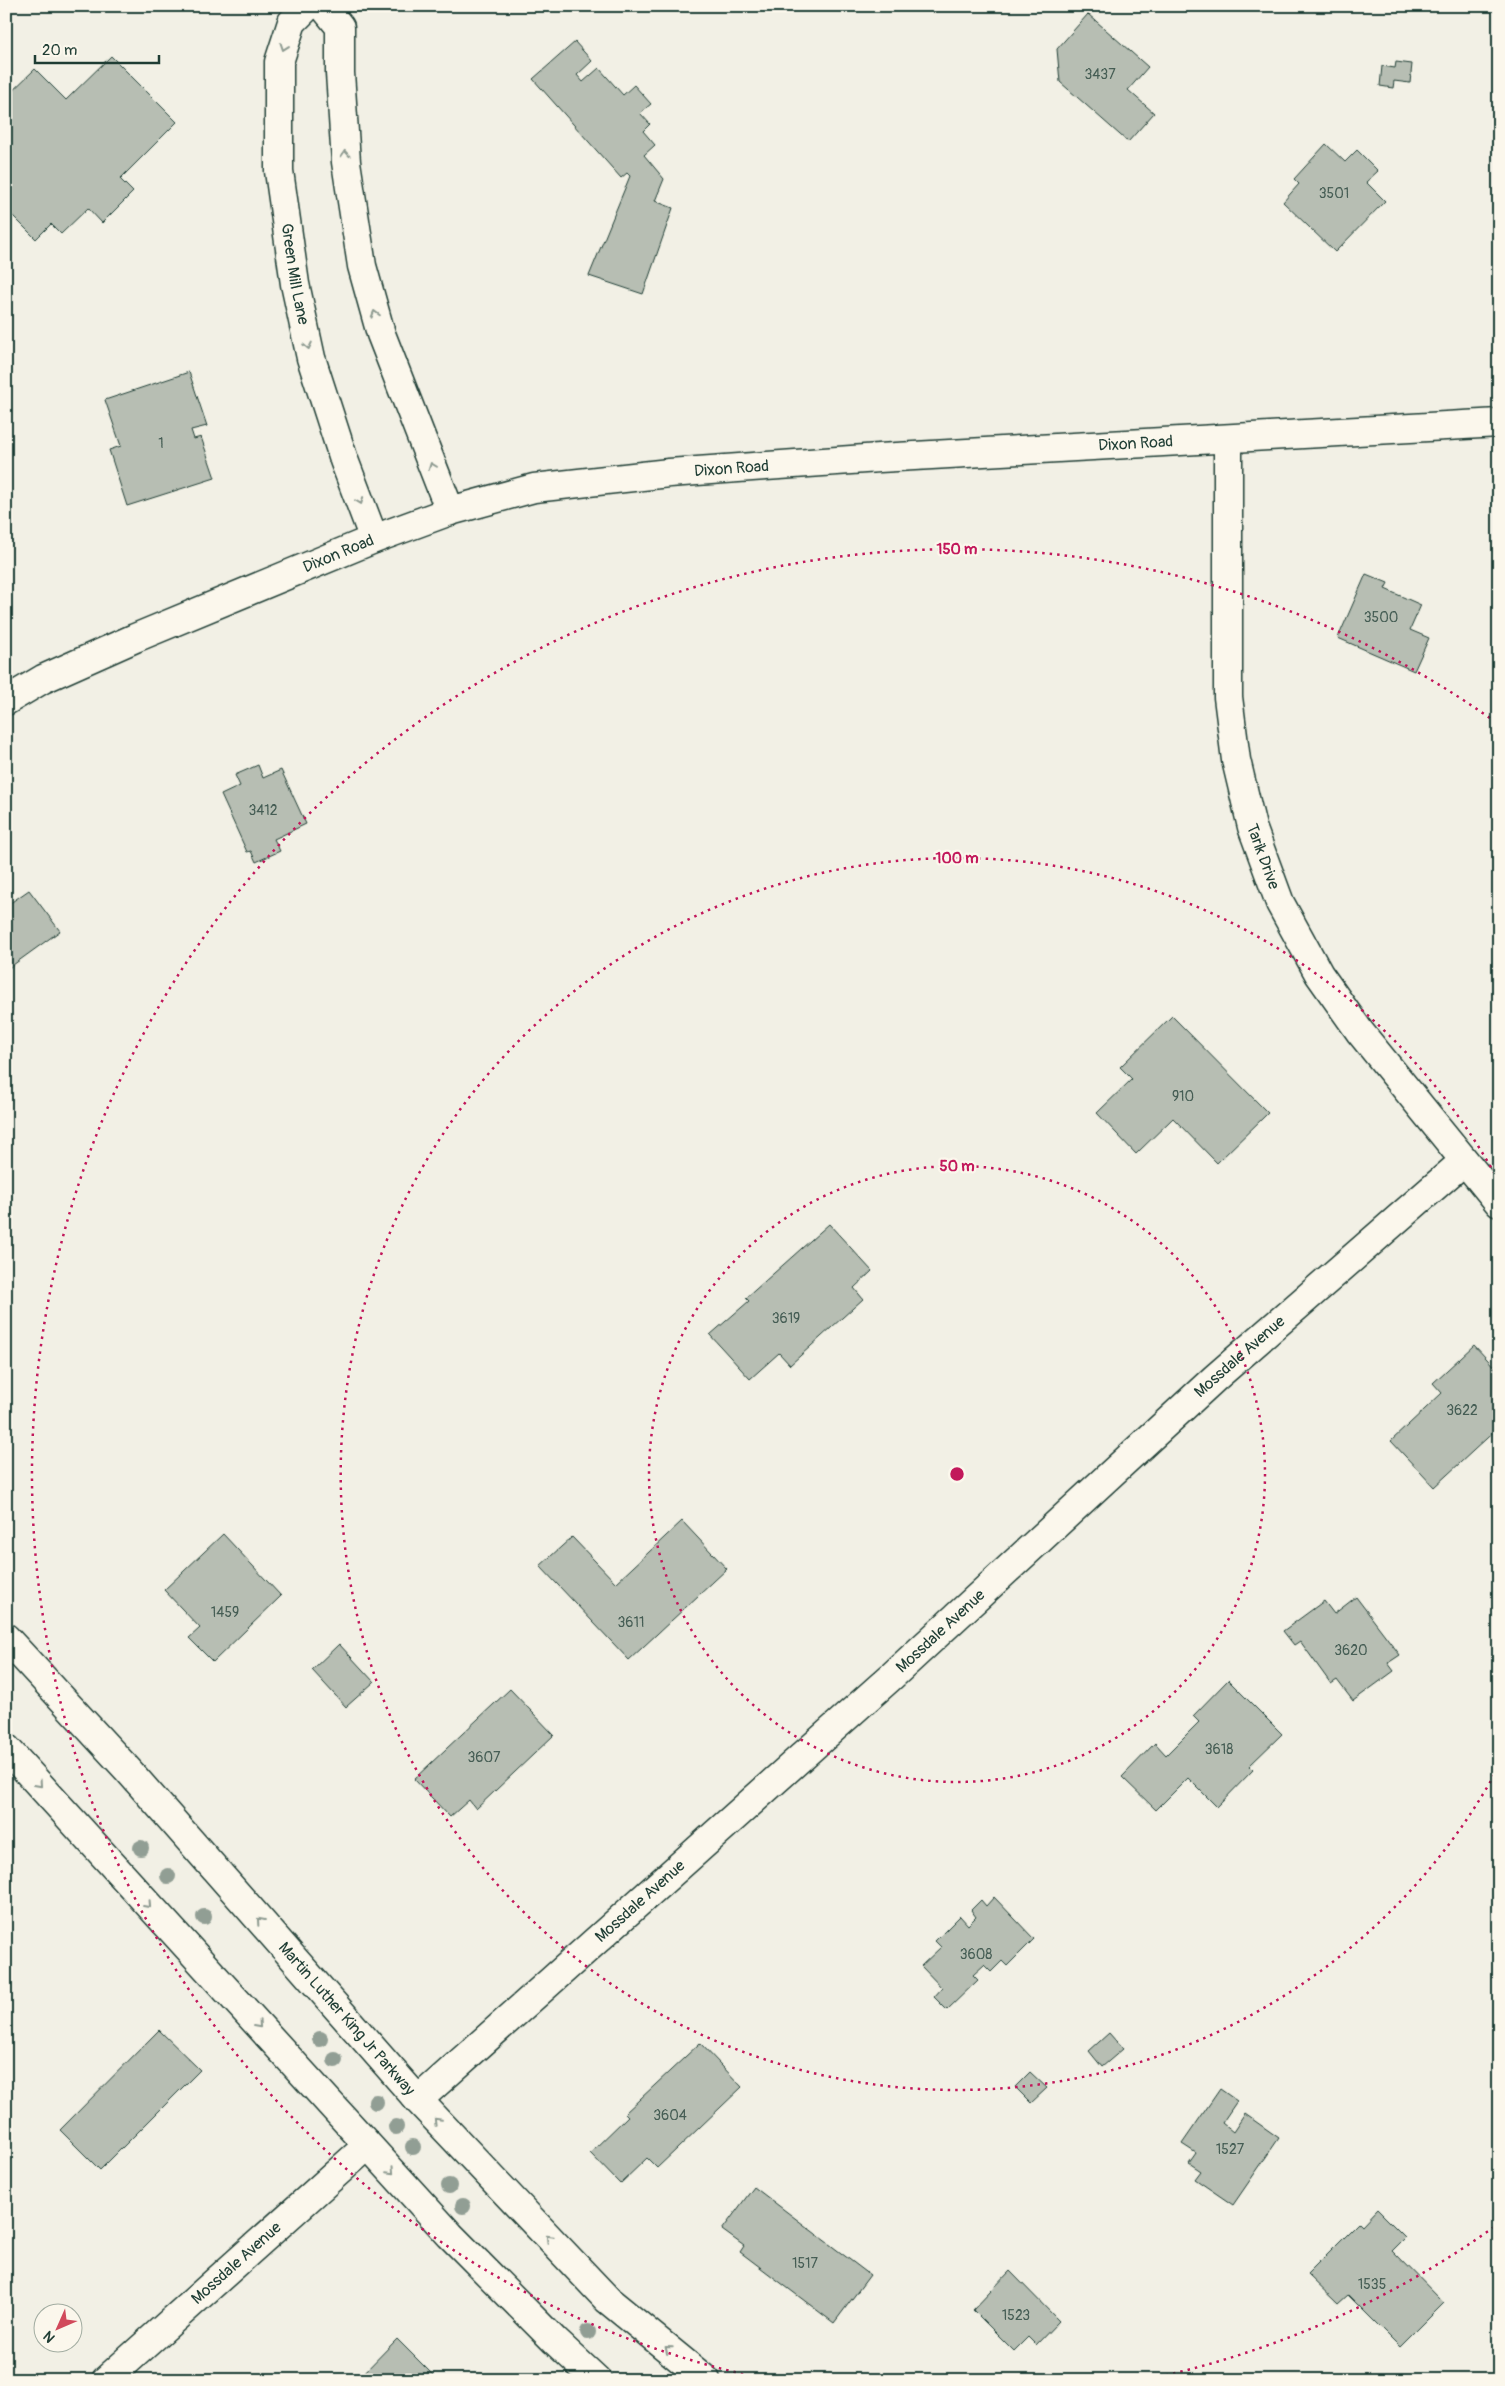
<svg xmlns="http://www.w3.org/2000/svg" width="1505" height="2386" viewBox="0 0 1505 2386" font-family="Pangolin,sans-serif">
  <rect width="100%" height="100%" fill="#f2f0e5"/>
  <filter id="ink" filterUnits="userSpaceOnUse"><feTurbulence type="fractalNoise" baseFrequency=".02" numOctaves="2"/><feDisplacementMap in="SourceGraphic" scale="10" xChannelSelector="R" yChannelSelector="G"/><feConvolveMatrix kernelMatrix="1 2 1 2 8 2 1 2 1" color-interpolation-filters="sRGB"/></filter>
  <g filter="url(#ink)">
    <!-- building -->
    <path fill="#b7beb3" stroke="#1f3d34" d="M1088,14l60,53 -20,23 26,23 -26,29 -68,-60 -3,-33z
      M575,42l17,19 -15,14 6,7 16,-14 24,27 11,-10 17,19 -11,9 10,11 -7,7 12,14 -11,10 20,24 -9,22 18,7 -30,86 -54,-18 41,-100 -3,-3 -6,5 -88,-99z
      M111,56l66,66 -57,57 13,13 -31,31 -14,-15 -27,26 -10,-10 -15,15 -30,-30v-49l3,-2 -3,-3v-58l29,-28 31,31z
      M1396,62l16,2 -2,19 -16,-2 -1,7 -13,-2 2,-20 13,2z
      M1326,144l19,18 12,-12 21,21 -12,11 19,19 -50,51 -52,-50 16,-18 -5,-5z
      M189,372l18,54 -16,4 3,9 7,-2 14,41 -88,28 -18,-56 12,-4 -16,-46z
      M1366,574l22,9 -3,6 36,16 -11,25 19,8 -15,33 -76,-33z
      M258,765l5,13 18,-8 25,54 -32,15 6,12 -24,11 -5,-11 -4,1 -26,-57 19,-9 -5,-11z
      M29,890l31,41 -54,39v-64z
      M1172,1016l96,97 -51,50 -44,-45 -37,36 -39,-41 35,-34 -12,-12z
      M829,1224l43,47 -18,17 9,11 -73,66 -11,-12 -29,26 -40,-44 39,-34 -3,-3z
      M1474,1345l25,27v55l-65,60 -43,-46 51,-48 -9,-10z
      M682,1521l45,48 -98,91 -89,-94 32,-29 44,46z
      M223,1534l58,62 -68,66 -24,-24 11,-10 -36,-38z
      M1356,1597l44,58 -12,8 6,8 -41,30 -16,-21 -6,4 -31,-43 -6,4 -11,-14 41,-30 10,13z
      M339,1644l35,38 -28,25 -34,-37z
      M1228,1680l54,54 -33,32 4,4 -36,37 -29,-29 -32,32 -34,-33 33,-34 11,12 33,-33 -6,-6z
      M510,1689l44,46 -78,74 -7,-9 -19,17 -36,-38z
      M994,1897l40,42 -27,27 -5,-5 -11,11 -7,-7 -11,10 5,5 -31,30 -13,-13 8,-9 -21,-22 20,-19 -6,-6 25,-25 8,9 8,-8 -5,-7 10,-10 5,6z
      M159,2030l41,40 -100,100 -40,-40z
      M1109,2033l14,16 -21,18 -13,-16z
      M700,2043l42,44 -85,81 -10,-10 -27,26 -30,-31 38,-37 -3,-3z
      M1030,2072l17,16 -16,15 -16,-16z
      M1220,2089l17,12 -15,22 11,9 12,-18 34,24 -46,67 -38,-26 6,-8 -12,-8 7,-10 -14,-9z
      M754,2187l116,88 -36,48 -94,-71 4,-6 -22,-16z
      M1377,2209l28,28 -13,13 52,53 -44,44 -52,-52 -10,9 -31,-30 52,-52 3,3z
      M1010,2271l49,50 -23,24 -8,-8 -14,14 -41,-41z
      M397,2339l41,41h-81z"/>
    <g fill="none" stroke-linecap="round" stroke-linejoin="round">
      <!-- minor casing -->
      <g stroke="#1f3d34" stroke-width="31">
        <g id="minor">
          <path id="s1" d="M308,6l-16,16 -13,40v109l16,113 16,74 33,102 30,79"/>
          <path d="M323,6l17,21v46l6,89 16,104 19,68 69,177"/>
          <path id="s2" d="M1228,439v258l8,63 16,67 28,76 39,71 41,58 139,171"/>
          <path id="s3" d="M6,701l37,-22 92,-41 239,-99 76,-28 84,-23 135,-15 210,-15 620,-35"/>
          <path id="s4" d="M418,2100l474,-424 323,-298 249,-217"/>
          <path id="s5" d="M106,2380l261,-234"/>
        </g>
      </g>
      <!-- major casing -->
      <g stroke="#1f3d34" stroke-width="31">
        <g id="major">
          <path id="s6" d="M6,1638l122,132 290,330 190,200 98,80"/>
          <path d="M6,1748l444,487 105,106 42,39"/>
        </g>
      </g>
      <!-- minor -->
      <use href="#minor" stroke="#fbf7ec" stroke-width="28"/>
      <!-- major -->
      <use href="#major" stroke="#fbf7ec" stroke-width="28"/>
    </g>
    <!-- trees -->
    <g fill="#919e94">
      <circle cx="141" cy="1848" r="8"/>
      <circle cx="168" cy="1876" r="8"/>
      <circle cx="204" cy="1917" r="8"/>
      <circle cx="320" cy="2039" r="8"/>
      <circle cx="335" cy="2060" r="8"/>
      <circle cx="376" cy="2102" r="8"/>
      <circle cx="396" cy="2127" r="8"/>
      <circle cx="413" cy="2147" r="8"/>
      <circle cx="449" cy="2186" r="8"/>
      <circle cx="463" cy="2206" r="8"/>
      <circle cx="588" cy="2332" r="8"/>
    </g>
    <!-- one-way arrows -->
    <defs><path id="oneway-chevron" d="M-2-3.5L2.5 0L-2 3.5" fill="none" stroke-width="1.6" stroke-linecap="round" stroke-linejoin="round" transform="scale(1.25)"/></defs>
    <g stroke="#8d9a90">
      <use href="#oneway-chevron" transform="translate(284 47) rotate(109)"/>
      <use href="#oneway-chevron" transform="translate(345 154) rotate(-94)"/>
      <use href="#oneway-chevron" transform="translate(375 314) rotate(-106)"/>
      <use href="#oneway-chevron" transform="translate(308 346) rotate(78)"/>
      <use href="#oneway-chevron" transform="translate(432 466) rotate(-111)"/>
      <use href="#oneway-chevron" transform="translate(360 501) rotate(69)"/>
      <use href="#oneway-chevron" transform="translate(39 1784) rotate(48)"/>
      <use href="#oneway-chevron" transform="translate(148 1905) rotate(48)"/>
      <use href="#oneway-chevron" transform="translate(260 1921) rotate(-131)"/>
      <use href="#oneway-chevron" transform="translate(258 2025) rotate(48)"/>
      <use href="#oneway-chevron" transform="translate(437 2121) rotate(-134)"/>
      <use href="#oneway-chevron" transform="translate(391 2171) rotate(47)"/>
      <use href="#oneway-chevron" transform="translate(549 2238) rotate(-134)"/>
      <use href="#oneway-chevron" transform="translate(668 2349) rotate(-141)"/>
    </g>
  </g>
  <!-- distance rings -->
  <g fill="none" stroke="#c2185b" stroke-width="2.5" stroke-dasharray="2.5 5">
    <circle cx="957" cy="1474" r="308"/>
    <path d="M1498 1768A616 616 0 1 1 1498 1180"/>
    <path d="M1494 2227A925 925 0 0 1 1149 2379M765 2379A925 925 0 1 1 1494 721"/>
  </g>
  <g text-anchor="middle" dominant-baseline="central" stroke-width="4.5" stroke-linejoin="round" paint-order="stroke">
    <!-- number labels -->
    <g font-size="14" fill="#455d54">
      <text x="1100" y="74">3437</text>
      <text x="1334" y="193">3501</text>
      <text x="161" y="443">1</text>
      <text x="1381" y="617">3500</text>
      <text x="263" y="810">3412</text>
      <text x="1183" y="1096">910</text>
      <text x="786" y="1318">3619</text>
      <text x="1462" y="1410">3622</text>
      <text x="225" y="1612">1459</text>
      <text x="631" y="1622">3611</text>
      <text x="1351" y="1650">3620</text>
      <text x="1219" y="1749">3618</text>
      <text x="484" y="1757">3607</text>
      <text x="976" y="1954">3608</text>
      <text x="670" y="2115">3604</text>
      <text x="1230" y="2149">1527</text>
      <text x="805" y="2263">1517</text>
      <text x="1372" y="2284">1535</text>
      <text x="1016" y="2315">1523</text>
    </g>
    <!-- street labels -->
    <g font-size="16" fill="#1f3d34" stroke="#fbf7ec">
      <text stroke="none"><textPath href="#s1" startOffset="278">Green Mill Lane</textPath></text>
      <text stroke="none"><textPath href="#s3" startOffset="1174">Dixon Road</textPath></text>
      <text stroke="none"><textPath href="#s3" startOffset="769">Dixon Road</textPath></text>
      <text stroke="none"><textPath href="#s3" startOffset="364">Dixon Road</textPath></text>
      <text stroke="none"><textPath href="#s2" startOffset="422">Tarik Drive</textPath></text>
      <text stroke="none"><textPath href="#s4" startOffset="1108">Mossdale Avenue</textPath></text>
      <text stroke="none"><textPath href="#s4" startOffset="702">Mossdale Avenue</textPath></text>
      <text stroke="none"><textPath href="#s4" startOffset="298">Mossdale Avenue</textPath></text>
      <text stroke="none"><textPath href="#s6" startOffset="511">Martin Luther King Jr Parkway</textPath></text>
      <text stroke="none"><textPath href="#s5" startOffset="175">Mossdale Avenue</textPath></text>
    </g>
  </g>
  <circle cx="957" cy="1474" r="8" fill="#c2185b" stroke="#fbf7ec" stroke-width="2.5"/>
  <g font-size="15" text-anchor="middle" font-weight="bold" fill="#c2185b" stroke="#fbf7ec" stroke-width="4.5" stroke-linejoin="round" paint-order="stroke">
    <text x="957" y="554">150 m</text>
    <text x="957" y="863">100 m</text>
    <text x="957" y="1171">50 m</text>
  </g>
  <!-- margin -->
  <rect width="1505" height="2386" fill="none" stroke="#fbf7ec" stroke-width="25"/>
  <rect x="12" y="12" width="1480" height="2361" fill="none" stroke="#1f3d34" stroke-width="2" filter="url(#ink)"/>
  <!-- north arrow -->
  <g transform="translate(58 2328) rotate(225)"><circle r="24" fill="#fbf7ec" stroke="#a3ada2"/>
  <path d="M0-4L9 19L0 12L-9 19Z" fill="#d1495b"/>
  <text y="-8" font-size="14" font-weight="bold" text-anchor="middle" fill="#1f3d34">N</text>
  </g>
  <!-- scale -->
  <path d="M35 55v8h124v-8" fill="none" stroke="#1f3d34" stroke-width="2.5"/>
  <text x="42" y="55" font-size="15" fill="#1f3d34" stroke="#fbf7ec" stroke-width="4" paint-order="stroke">20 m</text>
</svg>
